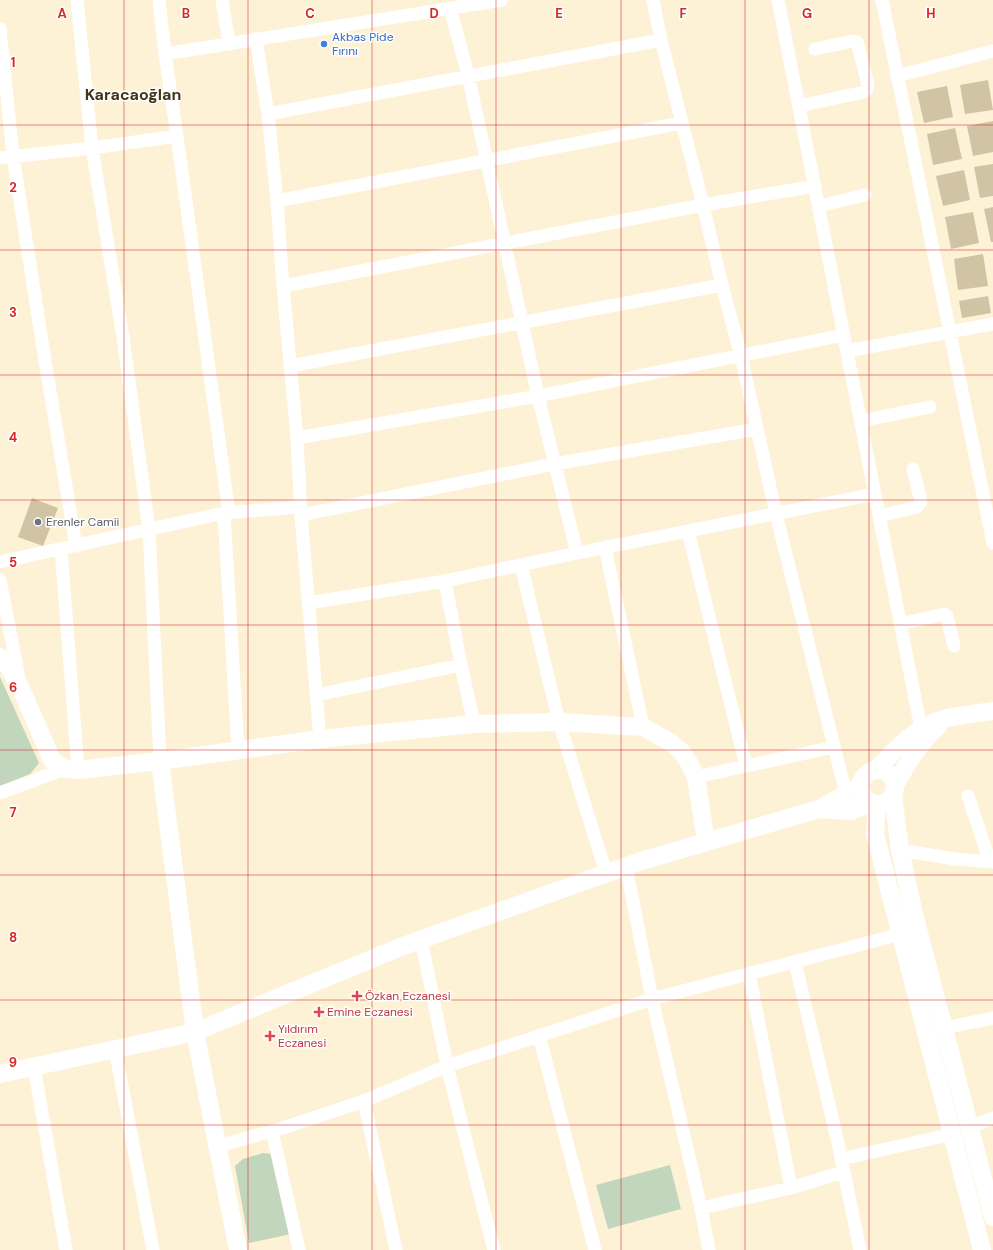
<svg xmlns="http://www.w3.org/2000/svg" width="993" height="1250" viewBox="0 0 993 1250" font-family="'DM Sans',sans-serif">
  <rect width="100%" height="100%" fill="#fef2d6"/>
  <!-- green -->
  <path fill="#c2d6bd" d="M0,677l39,86 -9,11 -30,12z
    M263,1153l11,1 17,80 -42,9 -14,-77 8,-7z
    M670,1165l11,44 -73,20 -12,-44z"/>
  <!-- building -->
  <path fill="#d1c4a4" d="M988,80l5,30 -28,4 -5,-29z
    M947,86l6,31 -29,6 -7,-31z
    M993,121v31l-20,4 -6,-30z
    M955,128l7,31 -29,6 -6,-31z
    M993,164v32l-13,2 -6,-31z
    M964,170l6,30 -27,6 -7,-30z
    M993,207v35h-2l-7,-33z
    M973,212l6,31 -28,6 -6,-32z
    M983,254l5,32 -30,4 -4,-31z
    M988,296l3,17 -29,5 -3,-17z
    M32,498l26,10 -15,38 -25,-9z"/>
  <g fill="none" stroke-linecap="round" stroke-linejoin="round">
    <!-- street -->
    <path stroke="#fff" stroke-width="13" d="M77,0l15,148 31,189 26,192 11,232
      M159,0l6,54 12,82 52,377
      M222,0l7,44
      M653,0l8,40 42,165 19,80 19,71 35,158 70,280
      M778,0l143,729 6,4
      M882,0l111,543
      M450,8l18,67 70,321 39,157
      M0,29l13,127 33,211 30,179
      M256,39l12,75 9,87 6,85 14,152 4,77 19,224
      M165,54l337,-54
      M897,76l96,-25
      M799,106l65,-14 3,-3 1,-5 -11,-42 -4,-1 -38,8
      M268,114l393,-74
      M0,158l92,-10 85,-12
      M277,201l404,-78
      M819,206l46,-11
      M283,286l420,-81 112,-19
      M847,351l146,-27
      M290,366l432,-81
      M861,421l69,-14
      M297,438l241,-42 306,-61
      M224,513l14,237
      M301,515l253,-51 203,-35
      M879,516l38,-9 4,-5 -8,-33
      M688,531l58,235
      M605,547l38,180
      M61,549l17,221
      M0,562l224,-49 76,-6
      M521,565l38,157 47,151
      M0,580l19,98
      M445,581l16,84 13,59
      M308,603l137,-22 132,-28 298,-59
      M900,624l44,-10 3,2 7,30
      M316,695l145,-30
      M696,777l138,-30
      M0,793l65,-24
      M968,796l22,66
      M900,850l55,9 38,3
      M626,866l26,133 49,209 8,42
      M421,939l26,127 47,184
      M795,962l44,185 21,103
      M749,973l42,215
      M944,1028l49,-10
      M539,1035l56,215
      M115,1049l38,201
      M34,1067l32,183
      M364,1101l32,149
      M970,1127l23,-9
      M272,1131l27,119
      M218,1146l62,-17 84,-28 83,-35 205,-67 249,-65
      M841,1159l112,-25
      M701,1208l90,-20 52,-16"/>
    <!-- secondary -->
    <path stroke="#fff" stroke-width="18" d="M0,657l10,12 12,22 30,69 13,9 13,1 82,-9 160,-22 154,-15 85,-2 84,5 27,15 11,9 8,12 7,14 10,65
      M160,761l35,271 43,218
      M861 787a17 17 0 1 1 34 0a17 17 0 1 1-34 0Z
      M876,770c20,-22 41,-44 71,-52 15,-3 31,-5 46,-7
      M895,785c12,-21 24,-42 43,-59
      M893,795l7,55 14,64 79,303
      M877,805l-2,29 107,416
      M819,809l32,2 21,-8
      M0,1074l195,-42 208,-86 235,-84 181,-53 41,-23"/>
  </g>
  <!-- grid -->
  <path fill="none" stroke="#d62828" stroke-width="1" stroke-opacity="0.55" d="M124,0v1250M248,0v1250M372,0v1250M496,0v1250M621,0v1250M745,0v1250M869,0v1250M0,125h993M0,250h993M0,375h993M0,500h993M0,625h993M0,750h993M0,875h993M0,1000h993M0,1125h993"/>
  <!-- markers -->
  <circle fill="#3f7fe0" stroke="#fff" stroke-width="1.5" cx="324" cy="44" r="4"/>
  <circle fill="#6b7280" stroke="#fff" stroke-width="1.5" cx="38" cy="522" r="4"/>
  <g fill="#e0444e" stroke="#fff" stroke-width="1.5">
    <path d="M355 990h4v4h4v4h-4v4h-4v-4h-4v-4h4z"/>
    <path d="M317 1006h4v4h4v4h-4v4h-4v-4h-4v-4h4z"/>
    <path d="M268 1030h4v4h4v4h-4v4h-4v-4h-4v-4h4z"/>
  </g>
  <g text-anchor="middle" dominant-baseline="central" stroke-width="3" stroke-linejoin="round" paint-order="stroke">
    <!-- shop labels -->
    <g font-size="12" fill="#366cbe" stroke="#fff" text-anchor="start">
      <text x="332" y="37">Akbas Pide<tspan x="332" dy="14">Fırını</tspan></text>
    </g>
    <!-- worship labels -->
    <g font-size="12" fill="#5b616d" stroke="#fff" text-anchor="start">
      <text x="46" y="522">Erenler Camii</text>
    </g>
    <!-- health labels -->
    <g font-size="12" fill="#be3a42" stroke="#fff" text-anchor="start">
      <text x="365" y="996">Özkan Eczanesi</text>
      <text x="327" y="1012">Emine Eczanesi</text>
      <text x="278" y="1029">Yıldırım<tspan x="278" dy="14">Eczanesi</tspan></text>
    </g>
    <!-- district labels -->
    <g font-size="16" font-weight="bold" fill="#423718" stroke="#fff">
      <text x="133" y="94">Karacaoğlan</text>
    </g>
  </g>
  <g font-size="13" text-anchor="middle" font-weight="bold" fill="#d62828" stroke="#fff" stroke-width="3" stroke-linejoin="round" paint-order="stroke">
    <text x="62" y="18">A</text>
    <text x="186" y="18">B</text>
    <text x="310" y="18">C</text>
    <text x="434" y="18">D</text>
    <text x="559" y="18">E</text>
    <text x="683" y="18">F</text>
    <text x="807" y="18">G</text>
    <text x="931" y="18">H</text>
    <text x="13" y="67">1</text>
    <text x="13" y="192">2</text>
    <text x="13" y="317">3</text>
    <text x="13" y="442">4</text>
    <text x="13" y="567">5</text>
    <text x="13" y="692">6</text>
    <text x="13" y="817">7</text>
    <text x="13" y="942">8</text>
    <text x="13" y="1067">9</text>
  </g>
</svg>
